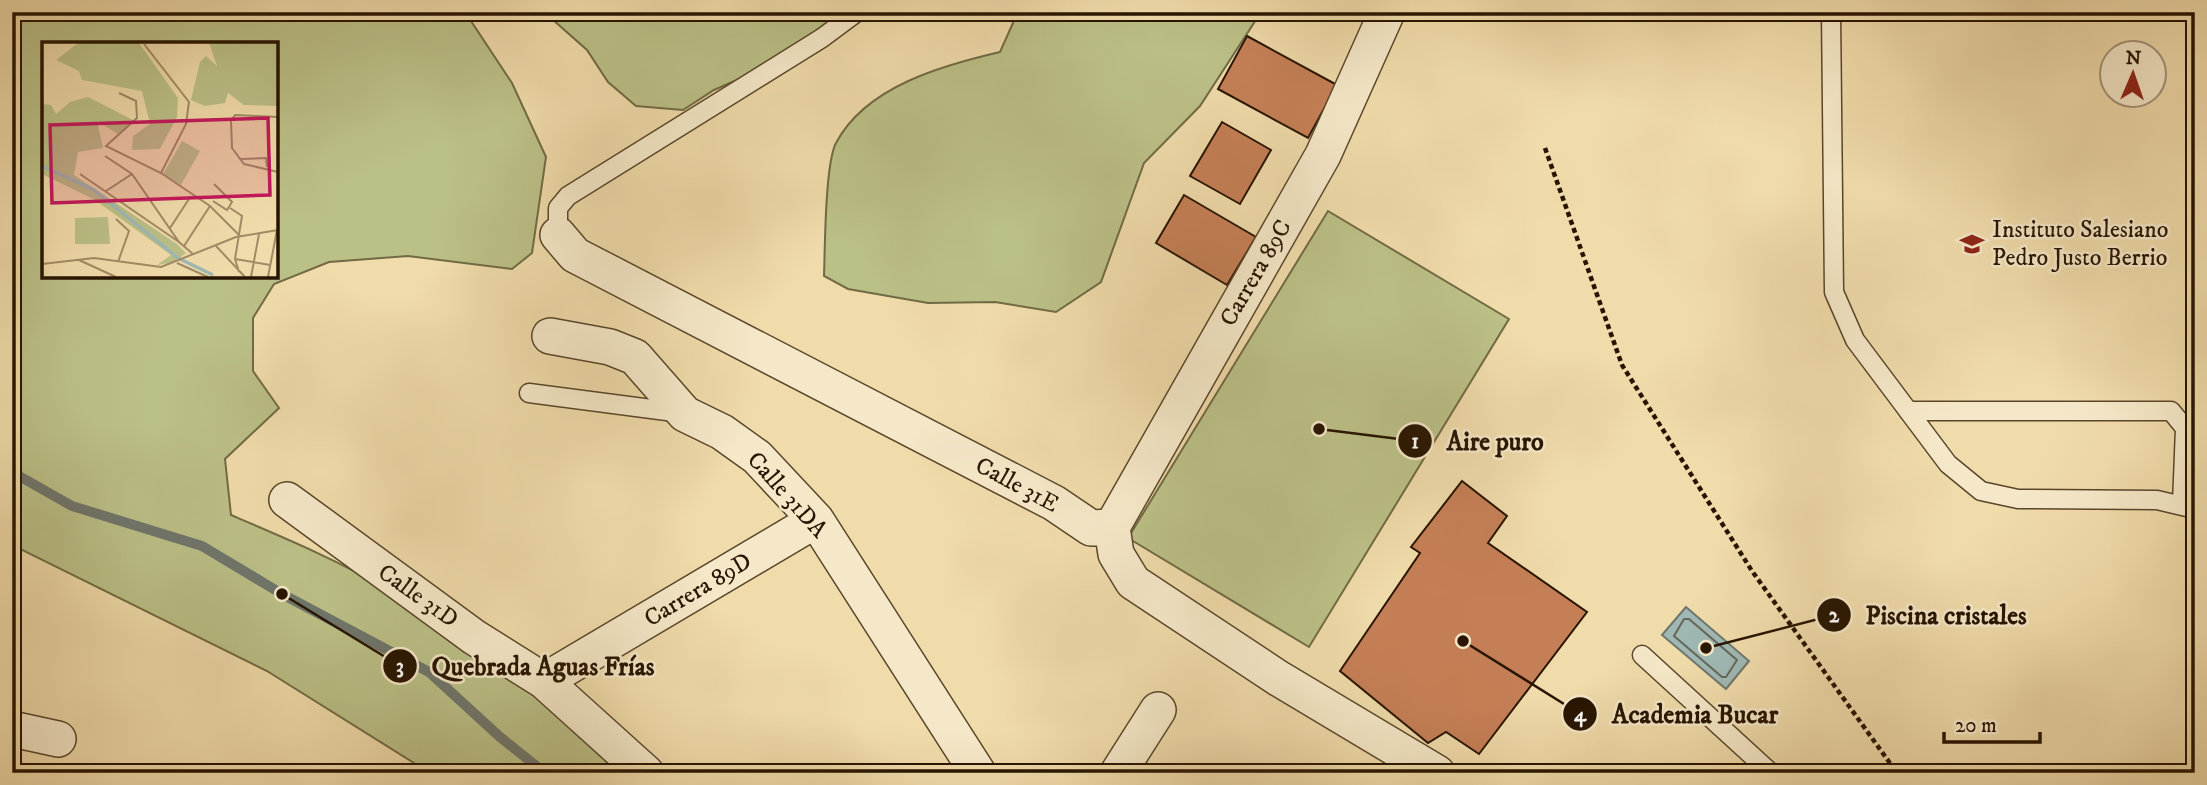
<svg xmlns="http://www.w3.org/2000/svg" width="2207" height="785" viewBox="0 0 2207 785" font-family="'IM FELL DW Pica',serif">
  <rect width="100%" height="100%" fill="#f0dbaa"/>
  <filter id="stains"><feTurbulence type="fractalNoise" baseFrequency=".00286" numOctaves="4"/><feColorMatrix values="0 0 0 0 .2 0 0 0 0 .09 0 0 0 0 .02 0 0 0 .5 -.17"/></filter>
  <radialGradient id="worn" r=".72"><stop offset=".6" stop-color="#630" stop-opacity="0"/><stop offset="1" stop-color="#630" stop-opacity=".3"/></radialGradient>
  <!-- green -->
  <path fill="#bbc087" stroke="#716a44" stroke-width="2" fill-rule="evenodd" d="M12,12h453l47,71 34,74 -14,96 -20,16 -104,-13 -79,6 -55,22 -21,34v53l26,37 -54,51 6,56c54,23 109,46 159,76 86,51 160,119 236,182h-196l-163,-102 -255,-126zM44,44h232v232h-232z
    M544,12h299l-81,57 -48,21 -31,20 -47,-4 -28,-24 -21,-32z
    M1011,12h250l-61,94 -56,57 -43,119 -45,30 -61,-10 -67,1 -80,-14 -24,-13c1,-27 1,-112 12,-133 30,-57 108,-78 164,-91l13,-29z
    M1328,211l181,108 -200,328 -181,-109z"/>
  <!-- water -->
  <path fill="#9fb8b4" stroke="#6f766c" stroke-width="2" d="M1686,607l63,54 -23,28 -64,-54z"/>
  <g fill="none" stroke-linecap="round" stroke-linejoin="round">
    <!-- shore -->
    <path stroke="#63665a" stroke-width="2" d="M1684,619h5l48,41 -11,17h-4l-48,-41z"/>
    <!-- stream -->
    <path stroke="#6f766c" stroke-width="10" d="M12,472l60,34 130,40 80,48 147,78 71,65 45,36"/>
  </g>
  <!-- building -->
  <path fill="#c57f56" stroke="#271400" stroke-width="2" d="M1247,36l90,49 -29,53 -90,-49z
    M1222,122l49,28 -31,54 -50,-28z
    M1184,195l72,42 -29,48 -71,-42z
    M1462,481l45,35 -19,27 99,69 -108,142 -33,-22 -18,11 -88,-72 80,-118 -9,-6z"/>
  <g fill="none" stroke-linecap="round" stroke-linejoin="round">
    <!-- service casing -->
    <g stroke="#59462a" stroke-width="21">
      <path id="service" d="M1831,12l3,280 21,48 93,124 33,27 37,8 139,1 38,9
        M558,235v-27l10,-12 254,-158 35,-26
        M529,393l153,20
        M1908,411h263l14,17 -3,76
        M1642,655l129,118"/>
    </g>
    <!-- minor casing -->
    <g stroke="#59462a" stroke-width="38">
      <path id="minor" d="M558,235l17,20 479,248 37,25 21,-1
        M550,336l60,11 25,10 50,57 37,18 35,25 59,63 162,253
        M287,500l187,137 70,44 102,92
        M1112,527l211,-372 64,-143
        M1112,527l4,27 17,28 145,96 159,95
        M544,681l272,-161
        M12,729l46,10
        M1118,773l40,-63"/>
    </g>
    <!-- path -->
    <path stroke="#271400" stroke-width="4.5" stroke-dasharray="5 3.5" stroke-linecap="butt" d="M1545,148l77,217 130,206 140,195 1,7"/>
    <!-- service -->
    <use href="#service" stroke="#f5e8c8" stroke-width="18"/>
    <!-- minor -->
    <use href="#minor" stroke="#f5e8c8" stroke-width="35"/>
  </g>
  <!-- icons -->
  <defs>
    <g id="school-bare" transform="scale(1.89)"><path d="M0-5L7-2L0 1L-7-2ZM-4 1L0 2.5L4 1V4Q0 6-4 4Z" fill="#8f2418" stroke="#f5e8c8" stroke-width="2.5" paint-order="stroke"/></g>
  </defs>
  <g fill-rule="evenodd">
    <use href="#school-bare" x="1972" y="244"/>
  </g>
  <g text-anchor="middle" dominant-baseline="central" stroke-width="5" stroke-linejoin="round" paint-order="stroke">
    <!-- poi labels -->
    <g font-size="24" fill="#271400" stroke="#f5e8c8" text-anchor="start">
      <text x="1992" y="230">Instituto Salesiano<tspan x="1992" dy="28">Pedro Justo Berrio</tspan></text>
    </g>
    <!-- street labels -->
    <g font-size="24" fill="#271400" stroke="#f5e8c8">
      <text transform="translate(1256 273) rotate(-60)">Carrera 89C</text>
      <text transform="translate(1017 485) rotate(28)">Calle 31E</text>
      <text transform="translate(787 495) rotate(48)">Calle 31DA</text>
      <text transform="translate(698 590) rotate(-31)">Carrera 89D</text>
      <text transform="translate(418 596) rotate(35)">Calle 31D</text>
    </g>
  </g>
  <!-- overview -->
  <g transform="translate(42 42)">
    <rect width="236" height="236" fill="#f0dbaa"/>
    <path d="M36,1h61l39,55 -1,19 -17,32 -28,1 1,-14 17,-12 -8,-33 -60,-11 -3,-9 -23,-11zM167,1h69v63l-34,-1 -16,-12 -3,10 -20,3 -14,-6 9,-38 6,-6 11,10zM46,55l47,24 -17,13 -21,-13 6,27 -25,4 -4,23 103,69 9,9 -12,9 -17,3 14,-10 -76,-55 -53,-26v-70l9,1 5,9 14,-12zM140,99l18,10 -19,34 -18,-11zM66,175l2,27h-35v-26z" fill="#bbc087"/>
    <path fill="none" stroke="#9fb8b4" stroke-width="3.5" d="M0,124l52,24 84,68 35,17"/>
    <path fill="none" stroke="#a08b66" stroke-width="2" d="M102,2l45,58 -3,22 -25,49M77,51l17,8 1,17 -31,28 55,27 49,33 30,30M236,75l-43,-2 -4,6 1,27 12,16 34,8M63,114l27,18 47,68 14,12M198,117l26,-1 1,9M38,132l99,68M64,149l26,-17M171,159l14,9 5,-8 -18,-18M188,166l12,8 -7,43 4,13M74,177l13,12 -11,31M128,186l19,-29M142,204l26,-40M174,204l29,31M193,217l35,6M37,218l37,17M135,221l31,14M0,222l52,-6 67,9 75,-30 42,-7M209,235l8,-43M226,235l9,-47"/>
    <path fill="#c2185b" fill-opacity="0.15" stroke="#c2185b" stroke-width="3.5" d="M226,76l2,77 -218,8 -2,-78z"/>
    <rect width="236" height="236" fill="none" stroke="#271400" stroke-width="3.5"/>
  </g>
  <!-- callouts -->
  <path fill="none" stroke="#271400" stroke-width="2.5" d="M1319 429L1415 441M1706 648L1834 615M282 594L400 666M1463 641L1580 714"/>
  <g fill="#271400" stroke="#f5e8c8" stroke-width="2.5">
    <circle cx="1319" cy="429" r="7"/>
    <circle cx="1706" cy="648" r="7"/>
    <circle cx="282" cy="594" r="7"/>
    <circle cx="1463" cy="641" r="7"/>
    <circle cx="1415" cy="441" r="18"/>
    <circle cx="1834" cy="615" r="18"/>
    <circle cx="400" cy="666" r="18"/>
    <circle cx="1580" cy="714" r="18"/>
  </g>
  <g font-size="21" text-anchor="middle" font-weight="bold" fill="#fff">
    <text x="1415" y="448">1</text>
    <text x="1834" y="622">2</text>
    <text x="400" y="673">3</text>
    <text x="1580" y="721">4</text>
  </g>
  <g font-size="26" text-anchor="middle" font-weight="bold" fill="#271400" stroke="#f5e8c8" stroke-width="5" stroke-linejoin="round" paint-order="stroke">
    <text x="1495" y="450">Aire puro</text>
    <text x="1946" y="624">Piscina cristales</text>
    <text x="543" y="675">Quebrada Aguas Frías</text>
    <text x="1695" y="723">Academia Bucar</text>
  </g>
  <!-- margin -->
  <rect width="2207" height="785" fill="none" stroke="#f0dbaa" stroke-width="42"/>
  <rect x="14" y="14" width="2179" height="757" fill="none" stroke="#271400" stroke-width="3.5"/>
  <rect x="21" y="21" width="2165" height="743" fill="none" stroke="#271400" stroke-width="2"/>
  <!-- north arrow -->
  <g transform="translate(2133 74) rotate(2)"><circle r="33" fill="#f5e8c8" stroke="#a39378" stroke-width="2"/>
  <path d="M0-5L12 26L0 18L-12 26Z" fill="#8f2418"/>
  <text y="-10" font-size="19" font-weight="bold" text-anchor="middle" fill="#271400">N</text>
  </g>
  <!-- scale -->
  <path d="M1944 732v10h96v-10" fill="none" stroke="#271400" stroke-width="3.5"/>
  <text x="1955" y="732" font-size="21" fill="#271400" stroke="#f5e8c8" stroke-width="5" paint-order="stroke">20 m</text>
  <rect width="100%" height="100%" filter="url(#stains)"/>
  <rect width="100%" height="100%" fill="url(#worn)"/>
</svg>
